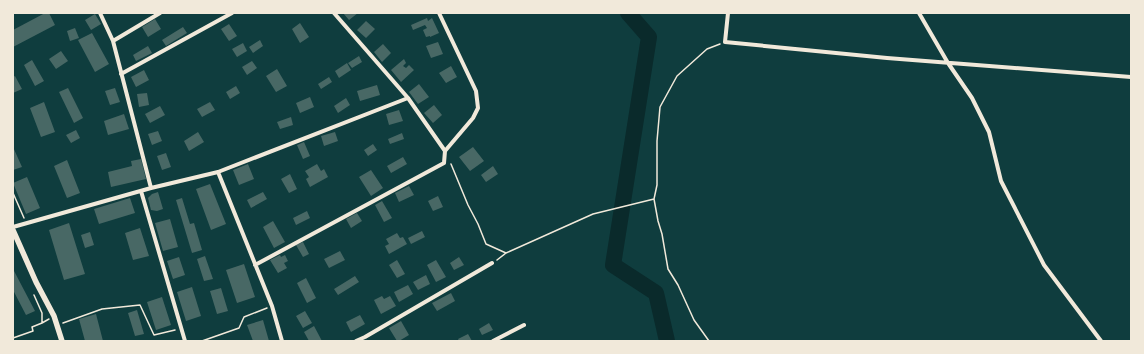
<svg xmlns="http://www.w3.org/2000/svg" width="1144" height="354" viewBox="0 0 1144 354" font-family="'Source Serif 4',serif">
  <rect width="100%" height="100%" fill="#0f3d3e"/>
  <g fill="none" stroke-linecap="round" stroke-linejoin="round">
    <!-- river -->
    <path stroke="#0a2a2b" stroke-width="16" d="M628,13l21,24 -36,228 43,28 11,48"/>
  </g>
  <!-- building -->
  <path fill="#486865" d="M45,13h4l6,12 -42,22v-17z
    M343,13h15l-9,7z
    M95,14l6,10 -10,6 -6,-10z
    M427,18l1,3 4,-3 7,15 -9,4v-1l-4,1 -3,-7 4,-2 -2,-3 -12,5 -2,-5z
    M155,19l6,10 -13,8 -6,-10z
    M366,21l9,8 -9,9 -9,-8z
    M300,23l9,14 -9,6 -8,-14z
    M229,24l8,12 -8,5 -8,-12z
    M183,27l4,6 -21,13 -4,-6z
    M75,28l4,10 -9,3 -3,-10z
    M92,33l17,31 -14,8 -17,-32z
    M260,40l3,6 -10,7 -4,-6z
    M438,42l5,12 -12,4 -5,-12z
    M243,43l4,8 -10,6 -5,-8z
    M383,44l8,9 -9,9 -8,-10z
    M148,46l4,7 -16,8 -3,-6z
    M61,51l7,10 -12,8 -7,-10z
    M359,56l3,6 -10,6 -4,-5z
    M404,59l2,4 -3,3 3,2 3,-3 5,5 -13,12 -10,-12z
    M32,60l12,21 -9,5 -11,-21z
    M252,61l5,7 -10,7 -5,-8z
    M347,63l4,7 -12,8 -4,-7z
    M451,66l6,11 -11,6 -7,-10z
    M277,69l10,17 -11,6 -10,-16z
    M144,70l5,10 -13,7 -5,-10z
    M15,76l7,13 -9,4v-16z
    M329,77l3,5 -11,7 -3,-5z
    M419,84l10,13 -11,7 -9,-12z
    M377,85l3,10 -20,6 -3,-10z
    M236,86l4,7 -10,6 -4,-7z
    M68,88l15,30 -9,5 -15,-31z
    M115,88l5,14 -10,3 -5,-14z
    M147,93l2,12 -10,2 -2,-13z
    M310,97l4,10 -14,6 -4,-10z
    M346,98l4,7 -12,8 -4,-7z
    M44,102l11,30 -14,5 -11,-29z
    M210,102l5,8 -13,7 -5,-8z
    M434,105l8,10 -9,8 -9,-10z
    M160,106l5,9 -15,8 -5,-9z
    M399,110l4,11 -14,4 -3,-11z
    M124,114l5,15 -21,6 -4,-14z
    M291,117l2,8 -13,4 -3,-7z
    M76,130l4,8 -9,5 -5,-8z
    M158,131l4,10 -10,4 -4,-11z
    M198,132l6,10 -15,9 -5,-10z
    M335,132l3,9 -14,5 -3,-10z
    M402,133l2,6 -14,5 -2,-5z
    M304,142l6,14 -7,3 -6,-14z
    M373,144l4,6 -9,6 -4,-6z
    M13,147l9,20 -9,3z
    M473,147l11,14 -14,10 -11,-14z
    M166,153l5,14 -9,3 -5,-14z
    M403,157l4,7 -16,9 -4,-7z
    M141,159l5,20 -35,8 -3,-15 24,-6 -1,-5z
    M67,160l13,33 -13,5 -13,-32z
    M248,164l6,15 -15,6 -6,-15z
    M317,164l4,7 3,-2 4,8 -18,10 -4,-8 3,-2 -4,-6z
    M493,166l5,8 -12,8 -5,-7z
    M371,170l12,18 -12,8 -12,-19z
    M290,174l7,15 -8,4 -8,-14z
    M27,177l13,31 -14,6 -13,-31z
    M210,184l16,40 -15,6 -15,-41z
    M409,186l5,9 -15,7 -4,-9z
    M158,192l5,17 -6,2 -6,-1 -3,-12 4,-4z
    M263,192l4,7 -16,9 -4,-8z
    M438,196l5,11 -10,4 -5,-10z
    M130,198l5,15 -36,11 -5,-15z
    M182,198l8,26 4,-1 8,27 -10,3 -16,-53z
    M382,201l10,17 -8,4 -9,-17z
    M307,211l3,7 -14,7 -3,-7z
    M357,213l5,8 -11,7 -5,-9z
    M170,219l8,28 -15,4 -8,-28z
    M273,221l12,21 -11,6 -11,-21z
    M69,223l16,51 -21,6 -15,-50z
    M140,228l9,28 -16,4 -8,-27z
    M422,231l3,6 -14,7 -3,-6z
    M90,232l4,13 -9,3 -4,-13z
    M397,233l3,5 3,-1 4,7 -18,10 -4,-8 4,-2 -3,-5z
    M303,242l6,12 -6,3 -7,-12z
    M340,251l5,9 -16,8 -5,-9z
    M280,255l1,2 4,-2 3,6 -4,2 3,5 -9,5 -8,-13z
    M205,256l8,23 -9,2 -7,-22z
    M179,257l6,18 -12,4 -6,-18z
    M459,257l5,8 -10,5 -4,-7z
    M397,260l8,14 -8,4 -8,-13z
    M436,260l10,17 -10,5 -9,-17z
    M244,264l11,33 -18,6 -11,-33z
    M13,269l22,42 -9,4 -13,-25z
    M426,275l4,9 -12,6 -5,-8z
    M355,276l4,6 -21,13 -4,-6z
    M306,278l10,20 -9,5 -10,-20z
    M408,285l5,9 -14,8 -5,-10z
    M192,287l9,29 -15,5 -9,-29z
    M221,288l7,23 -11,3 -7,-23z
    M451,293l4,8 -18,10 -5,-8z
    M382,296l2,3 6,-3 6,10 -15,8 -7,-14z
    M162,297l9,28 -15,5 -9,-28z
    M137,310l7,24 -9,2 -7,-23z
    M305,311l7,12 -9,5 -7,-12z
    M96,314l7,27h-18l-6,-22z
    M360,315l5,9 -14,8 -5,-10z
    M263,320l6,21h-16l-6,-16z
    M401,321l8,14 -10,6h-2l-8,-13z
    M489,323l4,7 -11,5 -3,-6z
    M314,326l8,15h-13l-5,-9z
    M468,334l4,7h-13l-1,-2z"/>
  <g fill="none" stroke-linecap="round" stroke-linejoin="round">
    <!-- path -->
    <path stroke="#f1e9da" stroke-width="1.5" d="M451,164l17,41 10,19 8,20 20,9
      M13,193l11,25
      M654,199l3,-14v-44l3,-34 17,-31 30,-27 13,-5
      M497,260l9,-7 87,-39 61,-15 4,22 4,13 6,35 10,16 16,35 15,21
      M34,295l8,18v10l7,-4
      M63,323l39,-14 38,-4 14,30 21,-5
      M13,338l20,-7 -1,-4 10,-4
      M202,341l37,-13 5,-11 23,-9"/>
    <!-- minor -->
    <path stroke="#f1e9da" stroke-width="4" d="M334,13l74,85
      M439,13l37,78 2,17 -5,10 -28,33
      M728,13l-3,29 162,16 244,19
      M919,13l29,50 24,35 17,34 12,49 43,84 57,76
      M113,41l47,-28
      M121,74l111,-61
      M218,172l190,-74 37,53 -1,12 -189,102
      M151,188l67,-16 54,134 10,35
      M141,191l44,150
      M13,227l138,-39 -38,-147 -13,-28
      M356,341l9,-4 127,-74
      M493,341l31,-16"/>
    <!-- tertiary -->
    <path stroke="#f1e9da" stroke-width="5.5" d="M13,230l23,52 18,34 8,25"/>
  </g>
  <!-- border -->
  <rect width="1144" height="354" fill="none" stroke="#f1e9da" stroke-width="28"/>
</svg>
